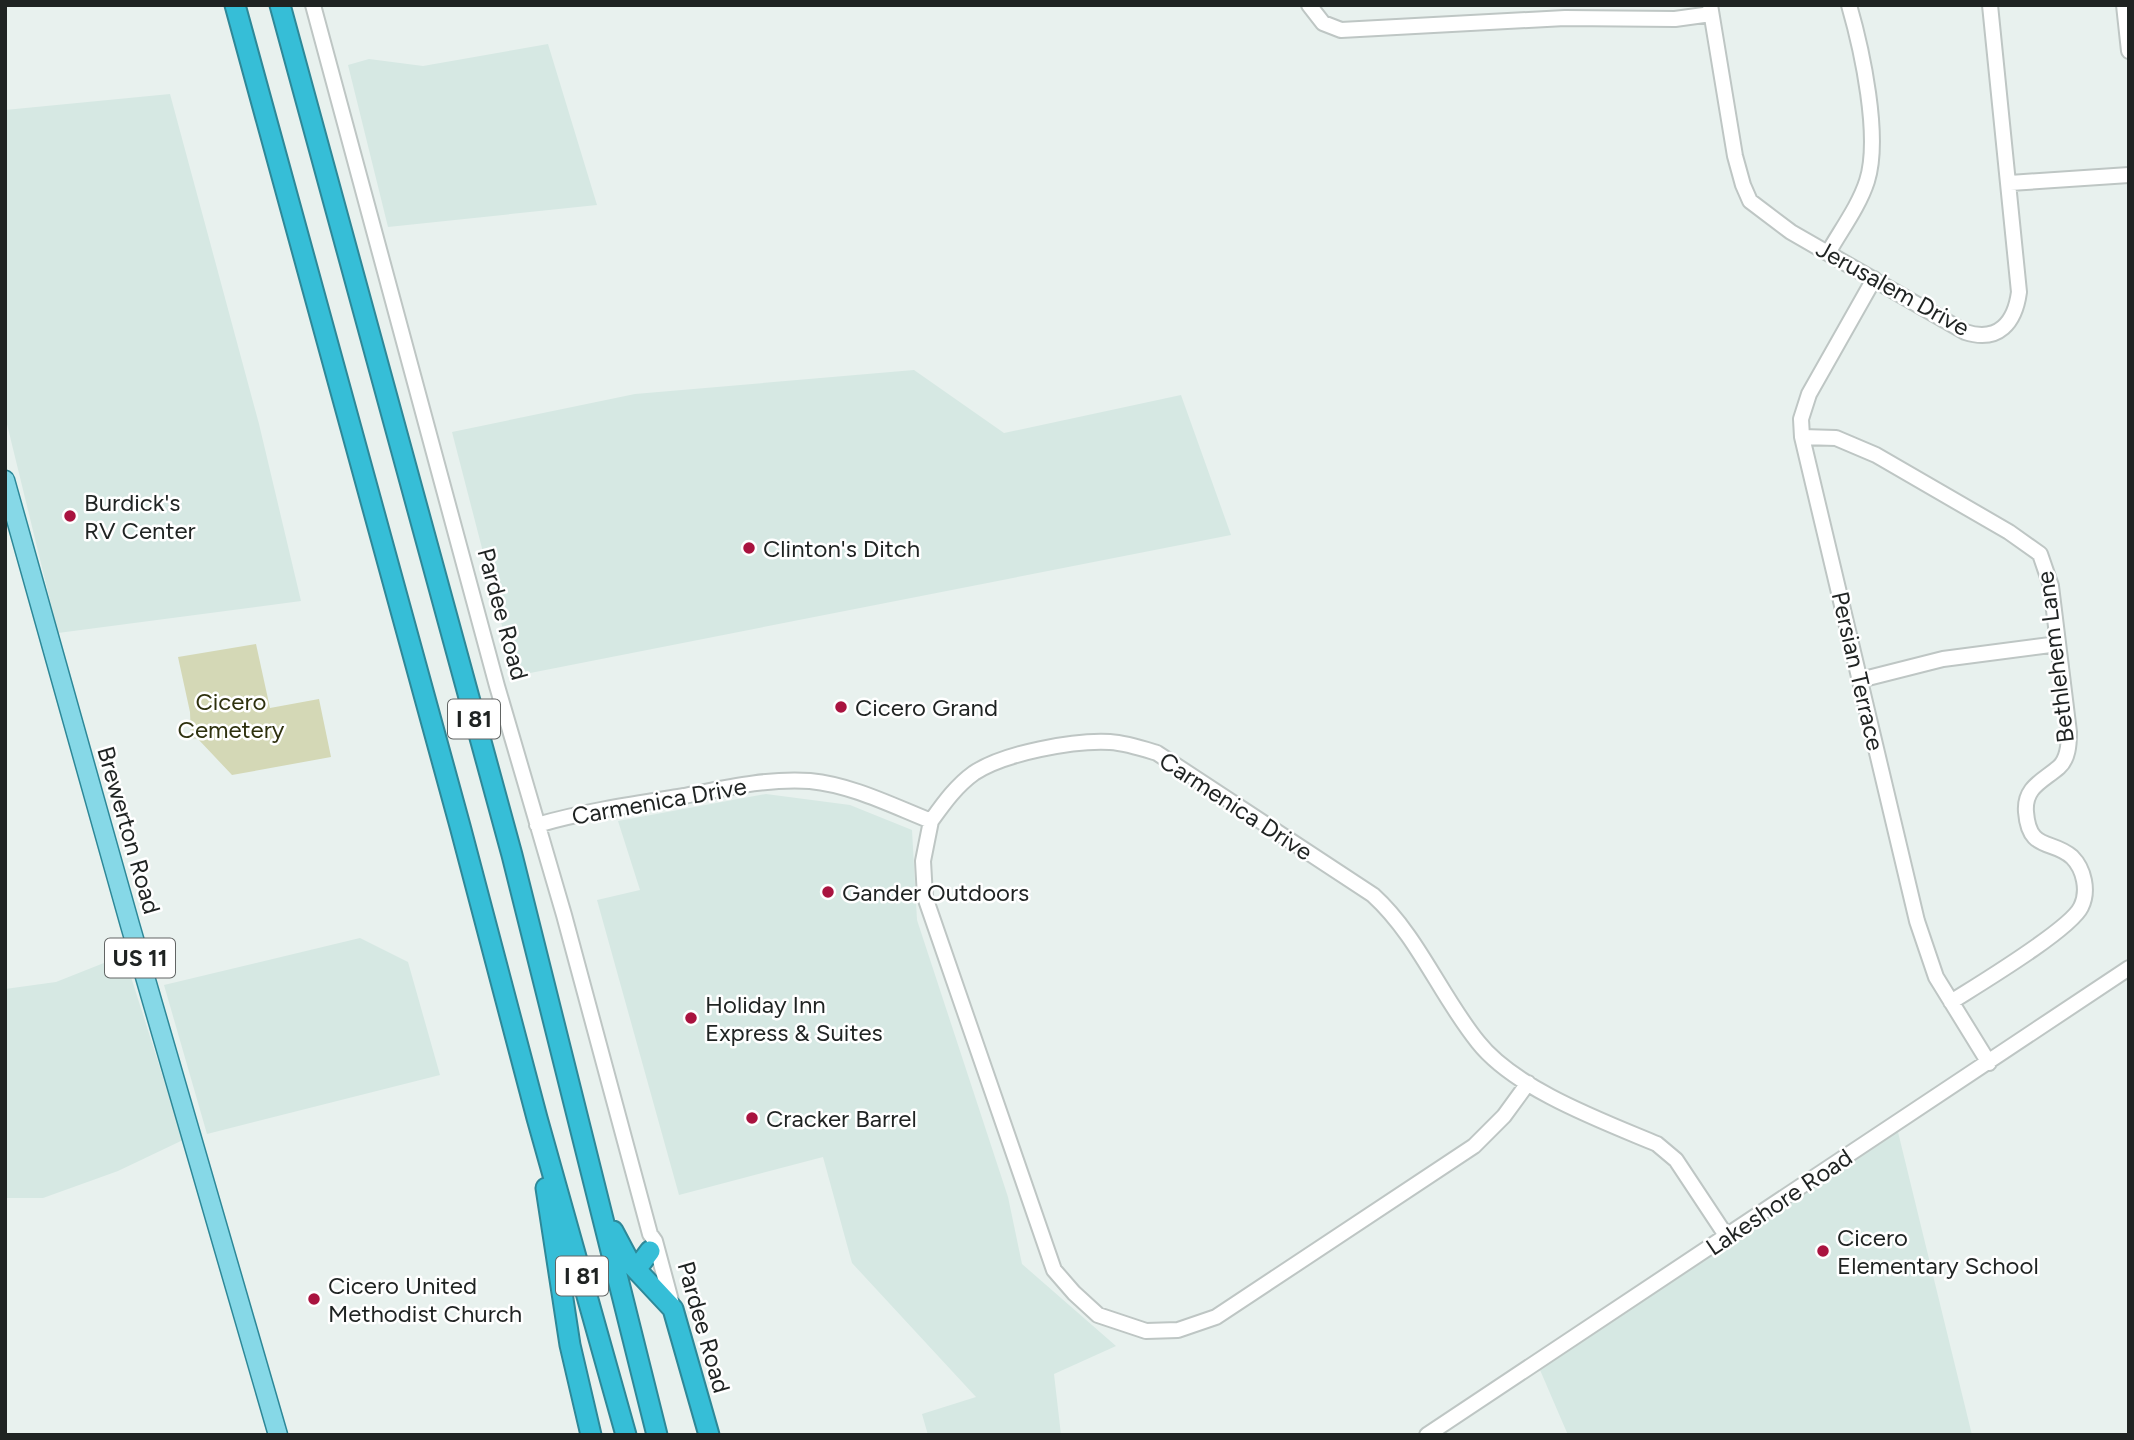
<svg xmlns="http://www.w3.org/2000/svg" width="2134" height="1440" viewBox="0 0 2134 1440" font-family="Figtree,sans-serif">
  <rect width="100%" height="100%" fill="#e8f1ee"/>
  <!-- built -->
  <path fill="#d6e8e3" d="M548,44l49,161 -209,22 -40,-162 21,-6 54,7z
    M170,94l89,330 42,177 -243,32 -53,-217v-306z
    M914,370l90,63 177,-38 50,140 -716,141 -63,-244 183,-38z
    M766,794l84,11 62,25 5,90 91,277 14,67 94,82 -62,28 7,61h-133l-6,-21 54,-17 -124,-134 -29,-106 -144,38 -82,-295 43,-10 -22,-69z
    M360,938l48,24 32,113 -233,59 -43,-149z
    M124,955l59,185 -65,31 -75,27h-38v-209l51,-7z
    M1898,1132l74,303h-404l-28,-65z"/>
  <!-- green -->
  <path fill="#d4d8b6" d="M256,644l14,64 49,-9 12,58 -99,18 -34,-36 -7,-1 -1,-26 -12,-55z"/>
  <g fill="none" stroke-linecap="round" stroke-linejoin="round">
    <!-- minor casing -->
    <g stroke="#bec6c4" stroke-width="18">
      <path id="minor" d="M313,5l184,681 67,229 86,319 5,7 18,67
        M1309,5l14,18 18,7 224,-12 110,1 36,-5
        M1710,5l25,151 8,29 7,16 41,31 174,100c34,11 50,-10 54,-40l-29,-287
        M2124,5l5,46
        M2010,183l119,-8
        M1828,253c13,-23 31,-47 39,-72 14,-44 -5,-131 -18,-176
        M1874,279l-65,115 -8,25 1,18 115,484 19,56 53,86
        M1802,437l34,1 40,17 133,77 31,22 11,32 18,146c0,13 -1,27 -10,35 -16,14 -35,20 -33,45 3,40 26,27 46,45 12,12 17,34 9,50 -11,23 -105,79 -130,95
        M1860,680l83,-21 115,-15
        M931,821l-8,40 2,36 129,373 20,23 24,22 48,16 32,-1 38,-13 258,-171 30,-30 24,-33
        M537,825c49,-14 97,-21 147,-29 41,-8 84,-18 126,-15 42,4 83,25 121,40 13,-18 25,-35 43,-48 30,-20 100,-33 136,-31 16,1 31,6 47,11l216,142c45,41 67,100 105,147 37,47 124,79 179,102l19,16 51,77
        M1427,1435l702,-467"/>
    </g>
    <!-- major casing -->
    <g stroke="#2e8898" stroke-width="21">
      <path id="major" d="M5,480l125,445 148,510"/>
    </g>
    <!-- highway casing -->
    <g stroke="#2e8898" stroke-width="23">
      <path id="highway" d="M235,5l225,821 77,292 89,317
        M280,5l232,850 145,580
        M546,1188l24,157 21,90
        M613,1231l17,32 43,46 36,126
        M630,1263h11l9,-12"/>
    </g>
    <!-- minor -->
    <use href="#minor" stroke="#fff" stroke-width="14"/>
    <!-- major -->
    <use href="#major" stroke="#86d8e7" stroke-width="18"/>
    <!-- highway -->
    <use href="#highway" stroke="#36bed7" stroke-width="19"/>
  </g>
  <!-- markers -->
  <g fill="#a9133f" stroke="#fff" stroke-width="2.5">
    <circle cx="70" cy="516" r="7"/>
    <circle cx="749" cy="548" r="7"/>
    <circle cx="841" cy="707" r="7"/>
    <circle cx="828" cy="892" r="7"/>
    <circle cx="691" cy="1018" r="7"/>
    <circle cx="752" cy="1118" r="7"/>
    <circle cx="1823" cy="1251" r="7"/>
    <circle cx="314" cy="1299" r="7"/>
  </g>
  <g text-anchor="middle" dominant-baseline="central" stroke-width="5" stroke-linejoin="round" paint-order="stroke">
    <!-- shield labels -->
    <g fill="#fff" stroke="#626564" stroke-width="2">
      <rect x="448" y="699.5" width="52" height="39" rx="5"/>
      <rect x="105" y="938.5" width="70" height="39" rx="5"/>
      <rect x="556" y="1256.5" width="52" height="39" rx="5"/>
    </g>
    <g font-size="23" font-weight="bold" fill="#1f2322">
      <text x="474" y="719">I 81</text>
      <text x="140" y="958">US 11</text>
      <text x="582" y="1276">I 81</text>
    </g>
    <!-- street labels -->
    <g font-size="24" fill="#1f2322" stroke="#fff">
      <text transform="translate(1893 288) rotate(29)">Jerusalem Drive</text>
      <text transform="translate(503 614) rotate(75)">Pardee Road</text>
      <text transform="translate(2055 657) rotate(-97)">Bethlehem Lane</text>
      <text transform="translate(1858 671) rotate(77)">Persian Terrace</text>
      <text transform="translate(659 801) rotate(-10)">Carmenica Drive</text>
      <text transform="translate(1236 806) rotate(33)">Carmenica Drive</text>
      <text transform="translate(129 830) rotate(74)">Brewerton Road</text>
      <text transform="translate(1779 1202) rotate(-34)">Lakeshore Road</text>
      <text transform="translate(704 1327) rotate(74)">Pardee Road</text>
    </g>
    <!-- poi labels -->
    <g font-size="24" fill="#1f2322" stroke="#fff" text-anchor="start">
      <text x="84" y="502">Burdick's<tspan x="84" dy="28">RV Center</tspan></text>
      <text x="763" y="548">Clinton's Ditch</text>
      <text x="855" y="707">Cicero Grand</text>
      <text x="842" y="892">Gander Outdoors</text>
      <text x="705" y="1004">Holiday Inn<tspan x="705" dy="28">Express &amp; Suites</tspan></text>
      <text x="766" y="1118">Cracker Barrel</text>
      <text x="1837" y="1237">Cicero<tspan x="1837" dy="28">Elementary School</tspan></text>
      <text x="328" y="1285">Cicero United<tspan x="328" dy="28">Methodist Church</tspan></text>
    </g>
    <!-- park labels -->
    <g font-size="24" fill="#2e310e" stroke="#fff">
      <text x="231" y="701">Cicero<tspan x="231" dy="28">Cemetery</tspan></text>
    </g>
  </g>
  <!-- border -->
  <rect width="2134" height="1440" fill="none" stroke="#1f2322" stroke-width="14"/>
</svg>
